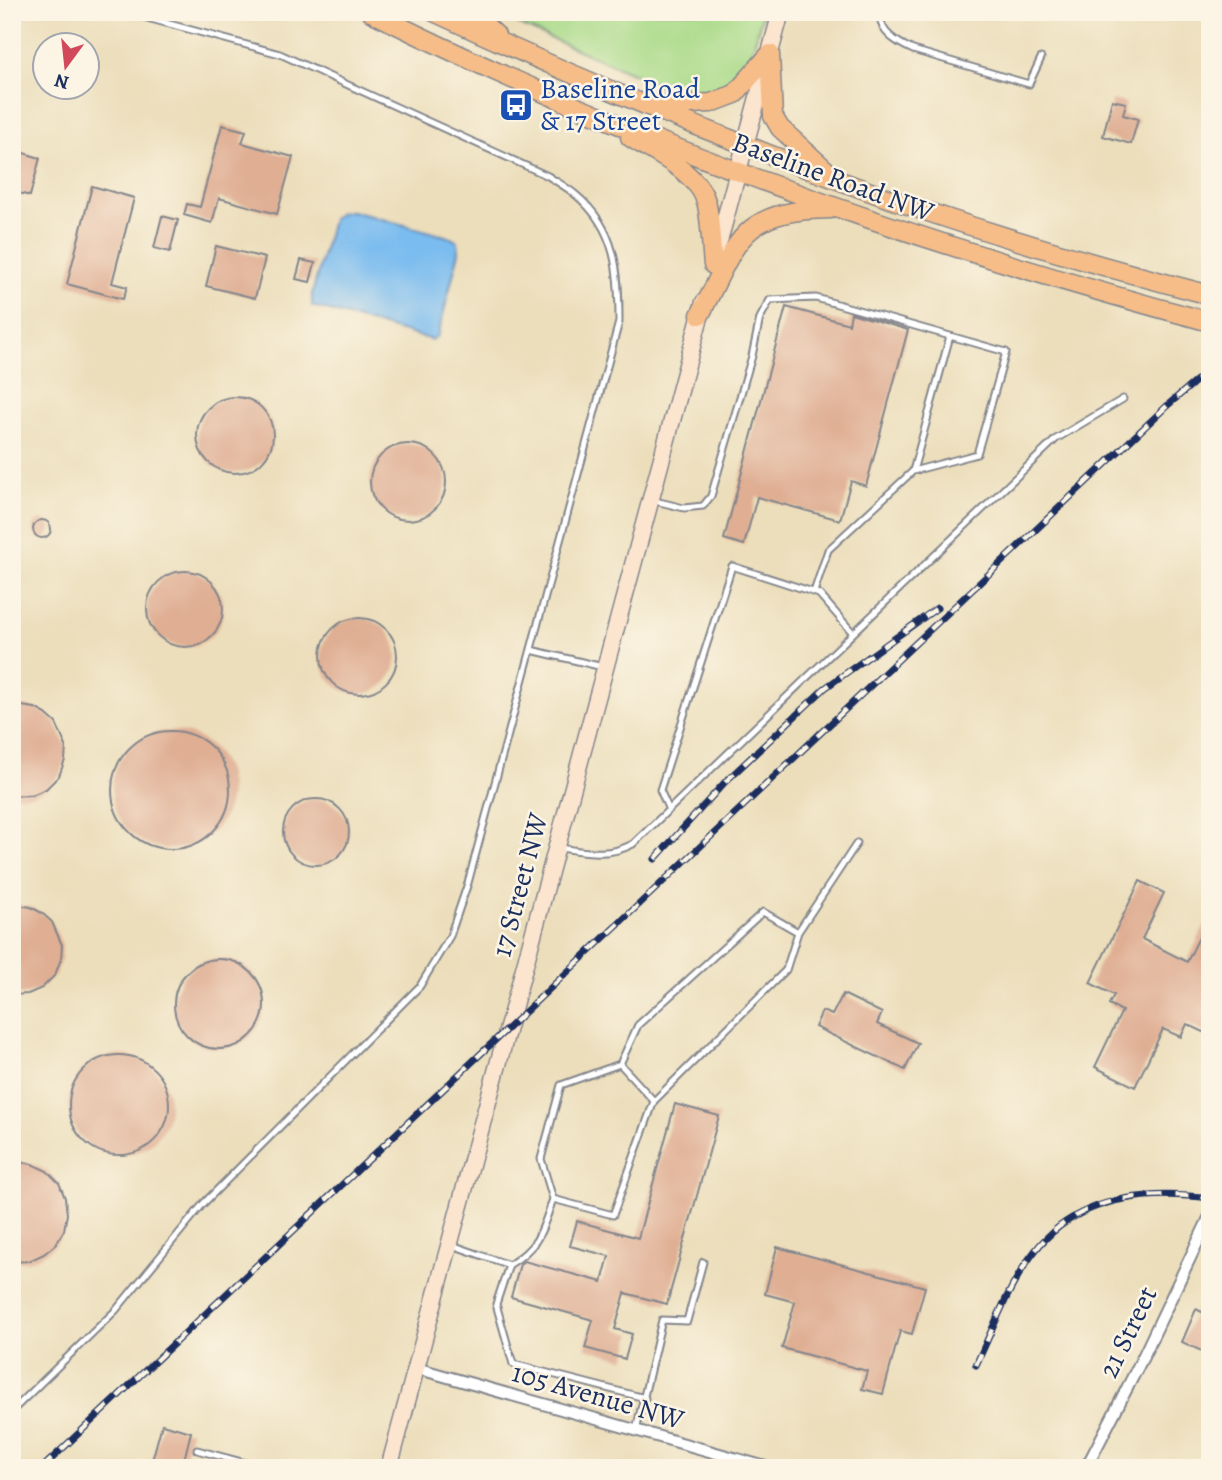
<svg xmlns="http://www.w3.org/2000/svg" width="1222" height="1480" viewBox="0 0 1222 1480" font-family="Alegreya,serif">
  <rect width="100%" height="100%" fill="#fcf5e5"/>
  <filter id="ink" filterUnits="userSpaceOnUse"><feTurbulence type="fractalNoise" baseFrequency=".0143" numOctaves="2"/><feDisplacementMap in="SourceGraphic" scale="14" xChannelSelector="R" yChannelSelector="G"/><feConvolveMatrix kernelMatrix="1 2 1 2 8 2 1 2 1" color-interpolation-filters="sRGB"/></filter>
  <filter id="wash" filterUnits="userSpaceOnUse"><feTurbulence type="fractalNoise" baseFrequency=".00686" numOctaves="4" result="noise"/><feDisplacementMap in="SourceGraphic" scale="28" xChannelSelector="R" yChannelSelector="G"/><feGaussianBlur stdDeviation="1.57" result="paint"/><feColorMatrix in="noise" values="0 0 0 0 0 0 0 0 0 0 0 0 0 0 0 0 0 1.4 0 .05"/><feComposite in="paint" operator="in"/></filter>
  <g filter="url(#wash)">
    <rect width="100%" height="100%" fill="#ecdebb"/>
    <!-- green -->
    <path fill="#a9da88" stroke="#628473" stroke-width="2" d="M489,12h274c-14,51 -22,100 -89,79z"/>
    <!-- water -->
    <path fill="#7abcef" stroke="#4a76a6" stroke-width="2" d="M352,211l97,26 9,5 1,10 -21,83 -6,5 -120,-34v-12l20,-74 7,-7z"/>
    <g id="blocks">
      <!-- building -->
      <path fill="#dfae93" d="M1112,100l14,3 -3,12 15,4 -7,25 -28,-8z
        M222,125l24,6 -4,12 51,14 -16,57 -58,-16 -7,25 -28,-8 3,-11 13,3z
        M17,151l23,7 -10,38 -18,-5v-23z
        M92,186l42,12 -22,85 15,4 -4,12 -56,-15z
        M162,216l16,4 -8,32 -16,-4z
        M216,246l49,12 -10,40 -49,-12z
        M301,260l14,3 -5,19 -14,-3z
        M786,307l63,17 2,-11 57,17 -42,156 -15,-5 -11,39 -83,-23 -13,48 -20,-6z
        M197 435a38 38 0 1 1 76 0a38 38 0 1 1-76 0Z
        M370 482a38 38 0 1 1 76 0a38 38 0 1 1-76 0Z
        M33 529a9 9 0 1 1 18 0a9 9 0 1 1-18 0Z
        M147 609a38 38 0 1 1 76 0a38 38 0 1 1-76 0Z
        M321 656a38 38 0 1 1 76 0a38 38 0 1 1-76 0Z
        M22,706l13,2 11,6 10,9 10,23 -1,14 -6,16 -13,13 -14,6 -20,1v-88z
        M112 790a59 59 0 1 1 118 0a59 59 0 1 1-118 0Z
        M283 832a33 33 0 1 1 66 0a33 33 0 1 1-66 0Z
        M1140,881l24,12 -22,46 45,23 23,-47v120l-23,-11 -6,13 -18,-8 -28,58 -40,-20 27,-56 -13,-7 5,-9 -24,-12z
        M18,905l13,2 11,6 10,9 10,23 -1,14 -6,16 -13,13 -14,6 -16,1v-89z
        M174 1004a45 45 0 1 1 90 0a45 45 0 1 1-90 0Z
        M843,994l39,19 -5,11 41,19 -13,27 -90,-43 7,-16 10,4z
        M69 1105a50 50 0 1 1 100 0a50 50 0 1 1-100 0Z
        M675,1104l44,12 -52,188 -42,-11 -10,36 17,5 -7,25 -40,-11 8,-28 -82,-23 9,-33 4,-3 78,21 7,-26 -39,-10 7,-25 61,17z
        M12,1161l20,3 15,7 12,12 6,15 2,16 -3,16 -8,14 -12,10 -15,7 -17,1z
        M777,1247l148,40 -13,47 -12,-3 -17,63 -21,-5 5,-18 -85,-23 13,-46 -30,-8z
        M1196,1309l14,7v39l-28,-13z
        M162,1424l29,8 -9,36h-32z"/>
    </g>
  </g>
  <g filter="url(#ink)">
    <use href="#blocks" fill-opacity="0" stroke="#84868c" stroke-width="2"/>
    <g fill="none" stroke-linecap="round" stroke-linejoin="round">
      <!-- lane casing -->
      <g stroke="#84868c" stroke-width="9">
        <path id="lane" d="M881,12c-4,20 17,31 32,38l116,34 12,-26
          M913,471l64,-17 29,-102 -56,-16
          M651,500l33,8 19,-2 8,-10 41,-140 8,-38 10,-18 46,-2 134,38 -37,135 -85,79 -14,42
          M531,650l72,17
          M669,810l-9,-20 72,-224 87,28 34,39
          M560,848c27,4 48,9 73,-4l423,-405 67,-40
          M654,1101l132,-131 12,-38
          M553,1199l-12,-40 20,-74 59,-21
          M452,1245l57,20c31,-20 32,-32 44,-66l60,16 41,-114 -34,-37 18,-39 125,-113 35,20 59,-89
          M509,1265l-13,39 17,60 132,34
          M12,1411l104,-101 87,-106 217,-218 30,-50 18,-53 151,-561c0,-49 -2,-93 -43,-127 -8,-7 -19,-13 -28,-19l-268,-122 -155,-42
          M636,1430l26,-110 25,1 16,-59
          M197,1450l67,18"/>
      </g>
      <!-- street casing -->
      <g stroke="#84868c" stroke-width="14">
        <path id="street" d="M416,1368l353,100
          M1086,1468l57,-111 67,-141"/>
      </g>
      <!-- secondary casing -->
      <g stroke="#84868c" stroke-width="19">
        <path id="secondary" d="M714,260l67,-248
          M389,1468l315,-1166"/>
      </g>
      <!-- primary casing -->
      <g stroke="#84868c" stroke-width="21">
        <path id="primary" d="M371,12c267,134 551,233 839,310
          M434,12c131,61 265,117 401,167 123,46 248,83 375,116
          M471,12l25,23
          M770,54l3,62 7,12 47,43
          M654,106l57,-3 24,-9 35,-40
          M630,137c25,17 70,35 77,68 4,19 4,41 6,60
          M700,315c38,-73 38,-105 131,-106"/>
      </g>
      <!-- lane -->
      <use href="#lane" stroke="#fff" stroke-width="5"/>
      <!-- street -->
      <use href="#street" stroke="#fff" stroke-width="10"/>
      <!-- secondary -->
      <use href="#secondary" stroke="#fce5cf" stroke-width="16"/>
      <!-- primary -->
      <use href="#primary" stroke="#f7bd88" stroke-width="18"/>
      <!-- rail casing -->
      <g stroke="#1b2f5e" stroke-width="7">
        <path id="rail" d="M655,859l70,-77 100,-94 112,-80
          M976,1365c18,-38 33,-81 59,-114 42,-55 111,-61 175,-53
          M42,1468l1127,-1064 41,-35"/>
      </g>
      <!-- rail -->
      <use href="#rail" stroke="#fcf5e5" stroke-width="4.5" stroke-dasharray="13" stroke-linecap="butt"/>
    </g>
  </g>
  <!-- icons -->
  <defs>
    <g id="bus-square" transform="scale(1.75)"><rect x="-9" y="-9" width="18" height="18" rx="4" fill="#1a4fb4" stroke="#fcf5e5"/><path d="M-5-6H5V4H4V6H2V4H-2V6H-4V4H-5ZM-3.5-4V0h7V-4ZM-3.5 1.2v1.5H-2V1.2ZM2 1.2v1.5H3.5V1.2Z" fill="#fff"/></g>
  </defs>
  <g fill-rule="evenodd">
    <use href="#bus-square" x="516" y="105"/>
  </g>
  <g text-anchor="middle" dominant-baseline="central" stroke-width="5" stroke-linejoin="round" paint-order="stroke">
    <!-- transit labels -->
    <g font-size="28" fill="#164399" stroke="#fcf5e5" text-anchor="start">
      <text x="540" y="89">Baseline Road<tspan x="540" dy="32">&amp; 17 Street</tspan></text>
    </g>
    <!-- street labels -->
    <g font-size="28" fill="#1b2f5e" stroke="#fcf5e5">
      <text transform="translate(833 177) rotate(20)">Baseline Road NW</text>
      <text transform="translate(520 885) rotate(-75)">17 Street NW</text>
      <text transform="translate(1128 1332) rotate(-64)">21 Street</text>
      <text transform="translate(598 1396) rotate(16)">105 Avenue NW</text>
    </g>
  </g>
  <!-- margin -->
  <rect width="1222" height="1480" fill="none" stroke="#fcf5e5" stroke-width="42"/>
  <!-- north arrow -->
  <g transform="translate(66 66) rotate(195)"><circle r="33" fill="#fcf5e5" stroke="#a2a6af" stroke-width="2"/>
  <path d="M0-5L12 26L0 18L-12 26Z" fill="#d1495b"/>
  <text y="-10" font-size="19" font-weight="bold" text-anchor="middle" fill="#1b2f5e">N</text>
  </g>
</svg>
